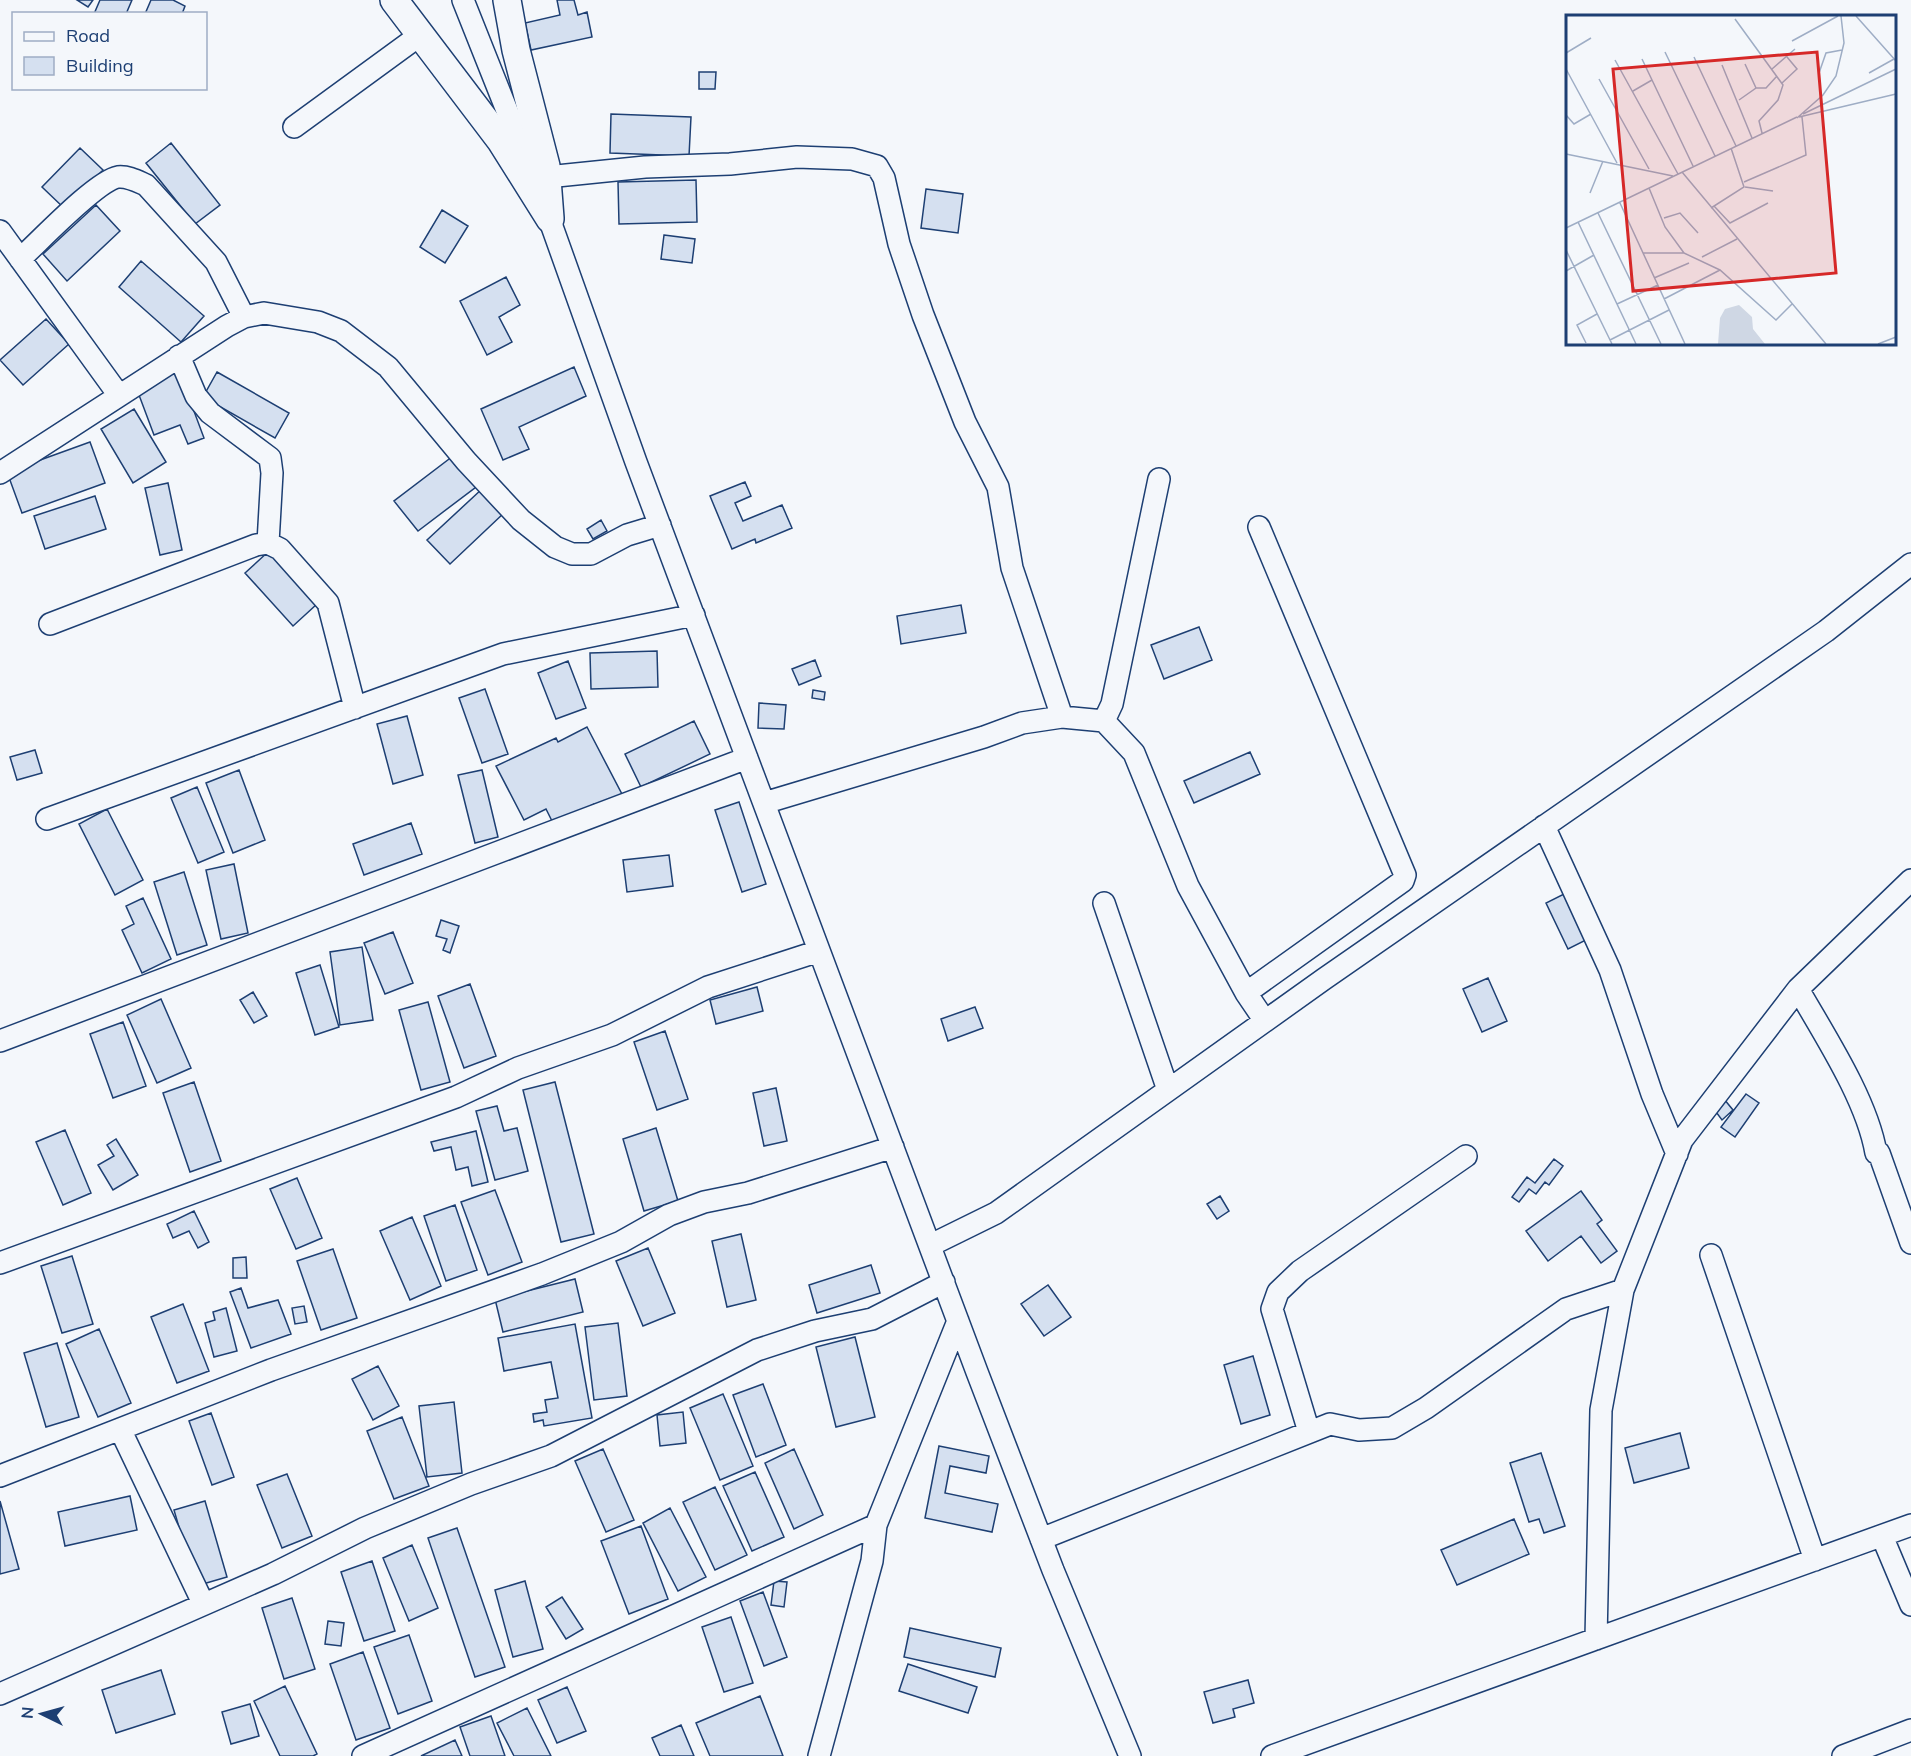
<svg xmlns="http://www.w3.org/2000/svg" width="1911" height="1756" viewBox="0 0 1911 1756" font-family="Mulish,sans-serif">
  <rect width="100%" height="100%" fill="#f4f7fb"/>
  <!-- building -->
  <path fill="#d5e0f0" stroke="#1d3f73" stroke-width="1.5" d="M77,0h16l-5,7z
    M100,0h32l-6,14h-32z
    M151,0h22l12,6 -3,8h-37z
    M557,0h17l4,15 9,-3 5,25 -61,13 -6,-27 35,-8z
    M699,72h17l-1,17h-16z
    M611,114l80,3 -2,39 -79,-3z
    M171,143l49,62 -25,19 -49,-61z
    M80,148l23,22 -38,39 -23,-22z
    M696,180l1,42 -78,2 -1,-42z
    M926,189l37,5 -5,39 -37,-5z
    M96,205l24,26 -53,50 -24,-27z
    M442,210l26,16 -23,37 -25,-16z
    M664,235l31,4 -3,24 -31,-4z
    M141,261l63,55 -23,26 -62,-55z
    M506,277l14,28 -21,12 13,25 -25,13 -27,-54z
    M46,319l23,25 -46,41 -23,-25z
    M574,367l12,29 -67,31 10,22 -26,11 -22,-51z
    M179,371l25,67 -16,6 -8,-19 -26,10 -18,-48z
    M217,372l72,41 -14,25 -72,-41z
    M134,409l32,53 -33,21 -32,-54z
    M90,442l15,41 -83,30 -15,-41z
    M457,453l23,31 -62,47 -24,-30z
    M745,482l6,14 -16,7 8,18 39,-16 10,23 -36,15 -1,-4 -23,10 -22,-53z
    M168,483l14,67 -22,5 -15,-67z
    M483,488l22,24 -55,52 -23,-24z
    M95,496l11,33 -61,20 -11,-33z
    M601,520l6,11 -14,8 -6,-10z
    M269,551l48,53 -24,22 -48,-53z
    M961,605l5,28 -65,11 -4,-28z
    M1199,627l13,33 -48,19 -13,-34z
    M657,651l1,36 -67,2 -1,-36z
    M815,660l6,16 -22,9 -7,-16z
    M568,661l18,47 -30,11 -18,-46z
    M485,689l23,65 -26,9 -23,-65z
    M813,690l12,2 -1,8 -12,-2z
    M759,703l27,2 -2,24 -26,-1z
    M407,716l16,59 -30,9 -16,-60z
    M694,721l16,33 -69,33 -16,-33z
    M587,727l37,71 -26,14 -4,-8 -40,21 -8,-16 -22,11 -28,-54 60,-28 2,4z
    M35,750l7,23 -25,7 -7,-23z
    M1250,752l10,22 -66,29 -10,-22z
    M239,770l26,70 -32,13 -27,-70z
    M482,770l16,67 -23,6 -17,-68z
    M197,787l27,65 -26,11 -27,-65z
    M739,802l27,82 -24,8 -27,-82z
    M107,809l36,71 -28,15 -36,-71z
    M411,823l11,31 -58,21 -11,-31z
    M669,855l4,31 -46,6 -4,-32z
    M234,864l14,69 -27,6 -15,-69z
    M184,872l23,73 -30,10 -23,-73z
    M1566,893l22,46 -20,10 -22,-46z
    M143,898l28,61 -29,14 -20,-43 12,-6 -8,-18z
    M441,920l18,6 -9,27 -7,-3 4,-11 -11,-3z
    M393,932l20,51 -28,11 -21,-51z
    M362,947l11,73 -33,5 -10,-73z
    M320,965l19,62 -24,8 -19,-62z
    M1488,978l19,43 -25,11 -19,-43z
    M470,984l26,72 -32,12 -26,-72z
    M757,987l6,24 -47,13 -6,-24z
    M253,992l14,24 -13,7 -14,-23z
    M161,999l30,69 -34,15 -30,-68z
    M428,1002l22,80 -29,8 -22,-80z
    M975,1007l8,21 -35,13 -7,-22z
    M123,1022l23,64 -33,12 -23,-64z
    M665,1031l23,68 -31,11 -23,-68z
    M194,1082l27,79 -31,11 -27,-79z
    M555,1082l39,152 -33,8 -38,-152z
    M776,1088l11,53 -23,5 -11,-53z
    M1746,1094l13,9 -24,34 -14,-10z
    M1724,1099l9,11 -11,10 -9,-12z
    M497,1106l7,25 13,-3 11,43 -33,9 -19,-69z
    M656,1128l22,73 -34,10 -21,-72z
    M65,1130l26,63 -28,12 -27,-63z
    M476,1131l12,51 -16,4 -4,-19 -12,3 -5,-23 -17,4 -3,-9z
    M116,1139l22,36 -25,15 -15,-25 16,-9 -7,-11z
    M1554,1159l9,7 -14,19 -4,-3 -9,12 -7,-5 -10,13 -7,-5 15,-20 8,6z
    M297,1178l25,60 -26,11 -26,-60z
    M495,1190l27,72 -34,13 -27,-73z
    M1581,1191l21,29 -5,4 20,27 -16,12 -20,-27 -33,25 -22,-30z
    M1220,1196l9,15 -12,8 -10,-15z
    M455,1205l22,65 -31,11 -22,-65z
    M194,1211l15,31 -11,6 -9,-17 -16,7 -6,-14z
    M412,1217l29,69 -31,14 -30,-69z
    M741,1234l15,66 -29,7 -15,-66z
    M648,1248l27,65 -32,13 -27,-65z
    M333,1249l24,69 -36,12 -24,-69z
    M72,1256l21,68 -31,9 -21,-67z
    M246,1257l1,21h-14v-20z
    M871,1265l9,28 -63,20 -8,-28z
    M575,1279l8,33 -80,20 -8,-33z
    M1048,1285l23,32 -27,19 -23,-32z
    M241,1288l7,20 30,-8 13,34 -40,14 -21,-56z
    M183,1304l26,67 -32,12 -26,-66z
    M304,1306l3,16 -12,2 -3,-16z
    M226,1308l11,43 -23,6 -9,-34 10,-3 -2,-8z
    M618,1323l9,73 -33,4 -9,-73z
    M575,1324l17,94 -48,8 -1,-6 -9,2 -1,-8 14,-2 -2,-12 13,-2 -7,-36 -47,9 -6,-33z
    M99,1329l32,74 -33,14 -32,-73z
    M855,1337l20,80 -39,10 -20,-80z
    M57,1343l22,74 -33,10 -22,-74z
    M1253,1356l17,59 -29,9 -17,-59z
    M378,1366l21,40 -26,14 -21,-41z
    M763,1384l23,61 -30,12 -23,-62z
    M723,1394l30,72 -33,14 -30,-72z
    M454,1402l8,71 -35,4 -8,-71z
    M683,1412l3,31 -26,3 -3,-31z
    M211,1413l23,64 -22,8 -23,-64z
    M402,1417l27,69 -35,13 -27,-68z
    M1680,1433l9,35 -55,15 -9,-35z
    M939,1446l50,10 -3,17 -36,-7 -5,27 53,11 -6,28 -67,-14z
    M603,1449l31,71 -28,12 -31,-71z
    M794,1449l29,66 -29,14 -29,-66z
    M1541,1453l24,73 -21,7 -5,-14 -10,3 -19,-59z
    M755,1472l29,65 -32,14 -29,-65z
    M287,1474l25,62 -30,12 -25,-63z
    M715,1487l32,68 -32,15 -32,-68z
    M130,1496l7,34 -72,16 -7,-34z
    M0,1501l19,68 -19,5z
    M205,1501l22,76 -31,9 -22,-76z
    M670,1508l36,69 -28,14 -35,-68z
    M1514,1519l15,35 -72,31 -16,-35z
    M641,1526l27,73 -39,15 -28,-73z
    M457,1528l48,139 -30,10 -47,-139z
    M412,1545l26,63 -29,13 -26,-63z
    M372,1561l23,70 -31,10 -23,-69z
    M525,1581l18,68 -30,8 -18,-67z
    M774,1581l13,1 -3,25 -13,-2z
    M763,1592l24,65 -23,9 -24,-65z
    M562,1597l21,32 -17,10 -20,-32z
    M292,1598l23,71 -31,10 -22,-71z
    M731,1617l22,66 -29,9 -22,-65z
    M328,1621l16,2 -3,23 -16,-2z
    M910,1628l91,20 -6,29 -91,-20z
    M409,1635l23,66 -34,13 -24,-67z
    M363,1652l27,76 -34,12 -26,-76z
    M908,1664l69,23 -9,26 -69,-22z
    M161,1670l14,44 -59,19 -14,-43z
    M1248,1680l6,23 -21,6 2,8 -22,6 -9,-31z
    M285,1686l32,68 -4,2h-33l-26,-55z
    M567,1687l19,44 -29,12 -19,-43z
    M760,1696l23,60h-73l-14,-33z
    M250,1704l9,32 -28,8 -9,-32z
    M527,1708l24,48h-37l-17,-33z
    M491,1716l14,40h-35l-10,-29z
    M681,1725l13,31h-34l-8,-18z
    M455,1740l7,16h-41z"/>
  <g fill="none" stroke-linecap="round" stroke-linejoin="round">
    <!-- minor casing -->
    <g stroke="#1d3f73" stroke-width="24">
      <path id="minor" d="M463,0l70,176
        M294,127l126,-92
        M547,177l98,-10 85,-3 67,-7 55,2 25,7 7,12 15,66 24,71 42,107 33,65 14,81 50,149
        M544,204l92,258 341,910 76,198 77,186
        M0,231l118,163
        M20,259c19,-17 76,-78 98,-82 10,-1 19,4 28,8l70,77 28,55
        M179,356l17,40 14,17 60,45 2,15 -4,70
        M0,473l227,-147 17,-9 20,-4 54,9 23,9 47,36 78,94 55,59 34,27 17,7h19l36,-19 33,-10
        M50,624l206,-79 12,-2 12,6 48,54 27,105
        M1104,721l8,-17 47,-225
        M764,803l220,-66 38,-14 40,-6 42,4 30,32 54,133 58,107 19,28
        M47,819l456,-165 191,-39
        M1544,826l66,144 42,124 25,60
        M1911,880l-113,109c27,47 69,111 78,164h3l32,90
        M1104,903l64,187
        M1246,993l157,-112 2,-6 -146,-348
        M0,1041l747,-283
        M931,1245l65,-32 328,-234 502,-348 85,-67
        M1711,1255l104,305
        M0,1263l456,-166 62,-29 94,-33 96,-48 111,-36
        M120,1429l83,174
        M1309,1432l-37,-123 6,-17 22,-21 166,-115
        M0,1476l271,-106 271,-96 79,-32 48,-27 35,-13 44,-9 145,-46
        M1882,1536l29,69
        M1041,1539l289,-115 29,6 33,-2 34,-20 140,-99 57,-19
        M1596,1639l5,-229 22,-120 59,-150 116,-151
        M0,1694l273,-120 92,-46 106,-44 80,-28 206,-106 58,-19 57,-12 72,-37
        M363,1756l513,-231
        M819,1756l53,-195 4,-36 82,-204
        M1272,1756l639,-231
        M1843,1756l68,-26"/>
    </g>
    <!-- major casing -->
    <g stroke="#1d3f73" stroke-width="30">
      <path id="major" d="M394,0l107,141 49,78
        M507,0l9,50 30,116 4,52"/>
    </g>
    <!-- minor -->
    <use href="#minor" stroke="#f4f7fb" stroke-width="21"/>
    <!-- major -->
    <use href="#major" stroke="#f4f7fb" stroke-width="27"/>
  </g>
  <!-- overview -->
  <g transform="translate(1566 15)">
    <rect width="330" height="330" fill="#f4f7fb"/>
    <path d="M173,290l13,12 1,12 12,15h-47l2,-26 5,-9z" fill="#cfd7e4"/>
    <path fill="none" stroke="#9eadc5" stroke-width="1.5" d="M290,1l40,45M169,4l48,66 -5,15 -19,21 3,12M226,26l46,-25M99,37l50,104M0,38l25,-15M128,42l42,89M76,44l51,107M49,45l63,114M156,50l30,73M0,54l51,94M206,54l23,-20M253,58l7,-20 16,-3M303,58l25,-14M33,64l50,90M216,68l15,-14 -10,-12M190,73h10l11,-12M67,76l19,-11M173,85l17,-12 -11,-24M237,99l93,-45M0,100l8,9 17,-10M233,102l97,-23M231,103l26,-23 13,-19 8,-33 -3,-27M0,139l107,22M116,157l144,172M178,167l62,-27 -4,-38M179,172l28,4M83,173l16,39 19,26M24,178l13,-32M54,188l65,141M148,191l16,17 38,-20M145,193l33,-21 -13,-39M32,198l63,131M98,203l16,-5 18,20M12,207l58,122M0,213l231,-111M0,235l46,94M77,238h41l36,17M136,242l35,-18M0,256l28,-16M88,263l35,-15M98,284l56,-29 56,50 16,-16M51,289l41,-19M44,325l59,-30M20,328l-9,-18 20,-11M312,329l18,-7"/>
    <path fill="#d62828" fill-opacity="0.15" stroke="#d62828" stroke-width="3" d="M251,37l19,221 -203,18 -20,-222z"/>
    <rect width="330" height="330" fill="none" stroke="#1d3f73" stroke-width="3"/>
  </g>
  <!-- legend -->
  <rect x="12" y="12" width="195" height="78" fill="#f4f7fb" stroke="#9eadc5" stroke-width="1.5"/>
  <rect x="24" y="32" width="30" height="9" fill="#f4f7fb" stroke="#9eadc5" stroke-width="1.5"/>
  <text x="66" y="42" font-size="18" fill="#1d3f73">Road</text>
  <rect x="24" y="57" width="30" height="18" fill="#d5e0f0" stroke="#9eadc5" stroke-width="1.5"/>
  <text x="66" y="72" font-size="18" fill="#1d3f73">Building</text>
  <!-- north arrow -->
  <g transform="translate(42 1714) rotate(275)" stroke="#f4f7fb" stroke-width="4.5" paint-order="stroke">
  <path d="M0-4.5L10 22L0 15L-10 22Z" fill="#1d3f73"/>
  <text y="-9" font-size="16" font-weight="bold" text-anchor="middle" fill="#1d3f73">N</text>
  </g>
</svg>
